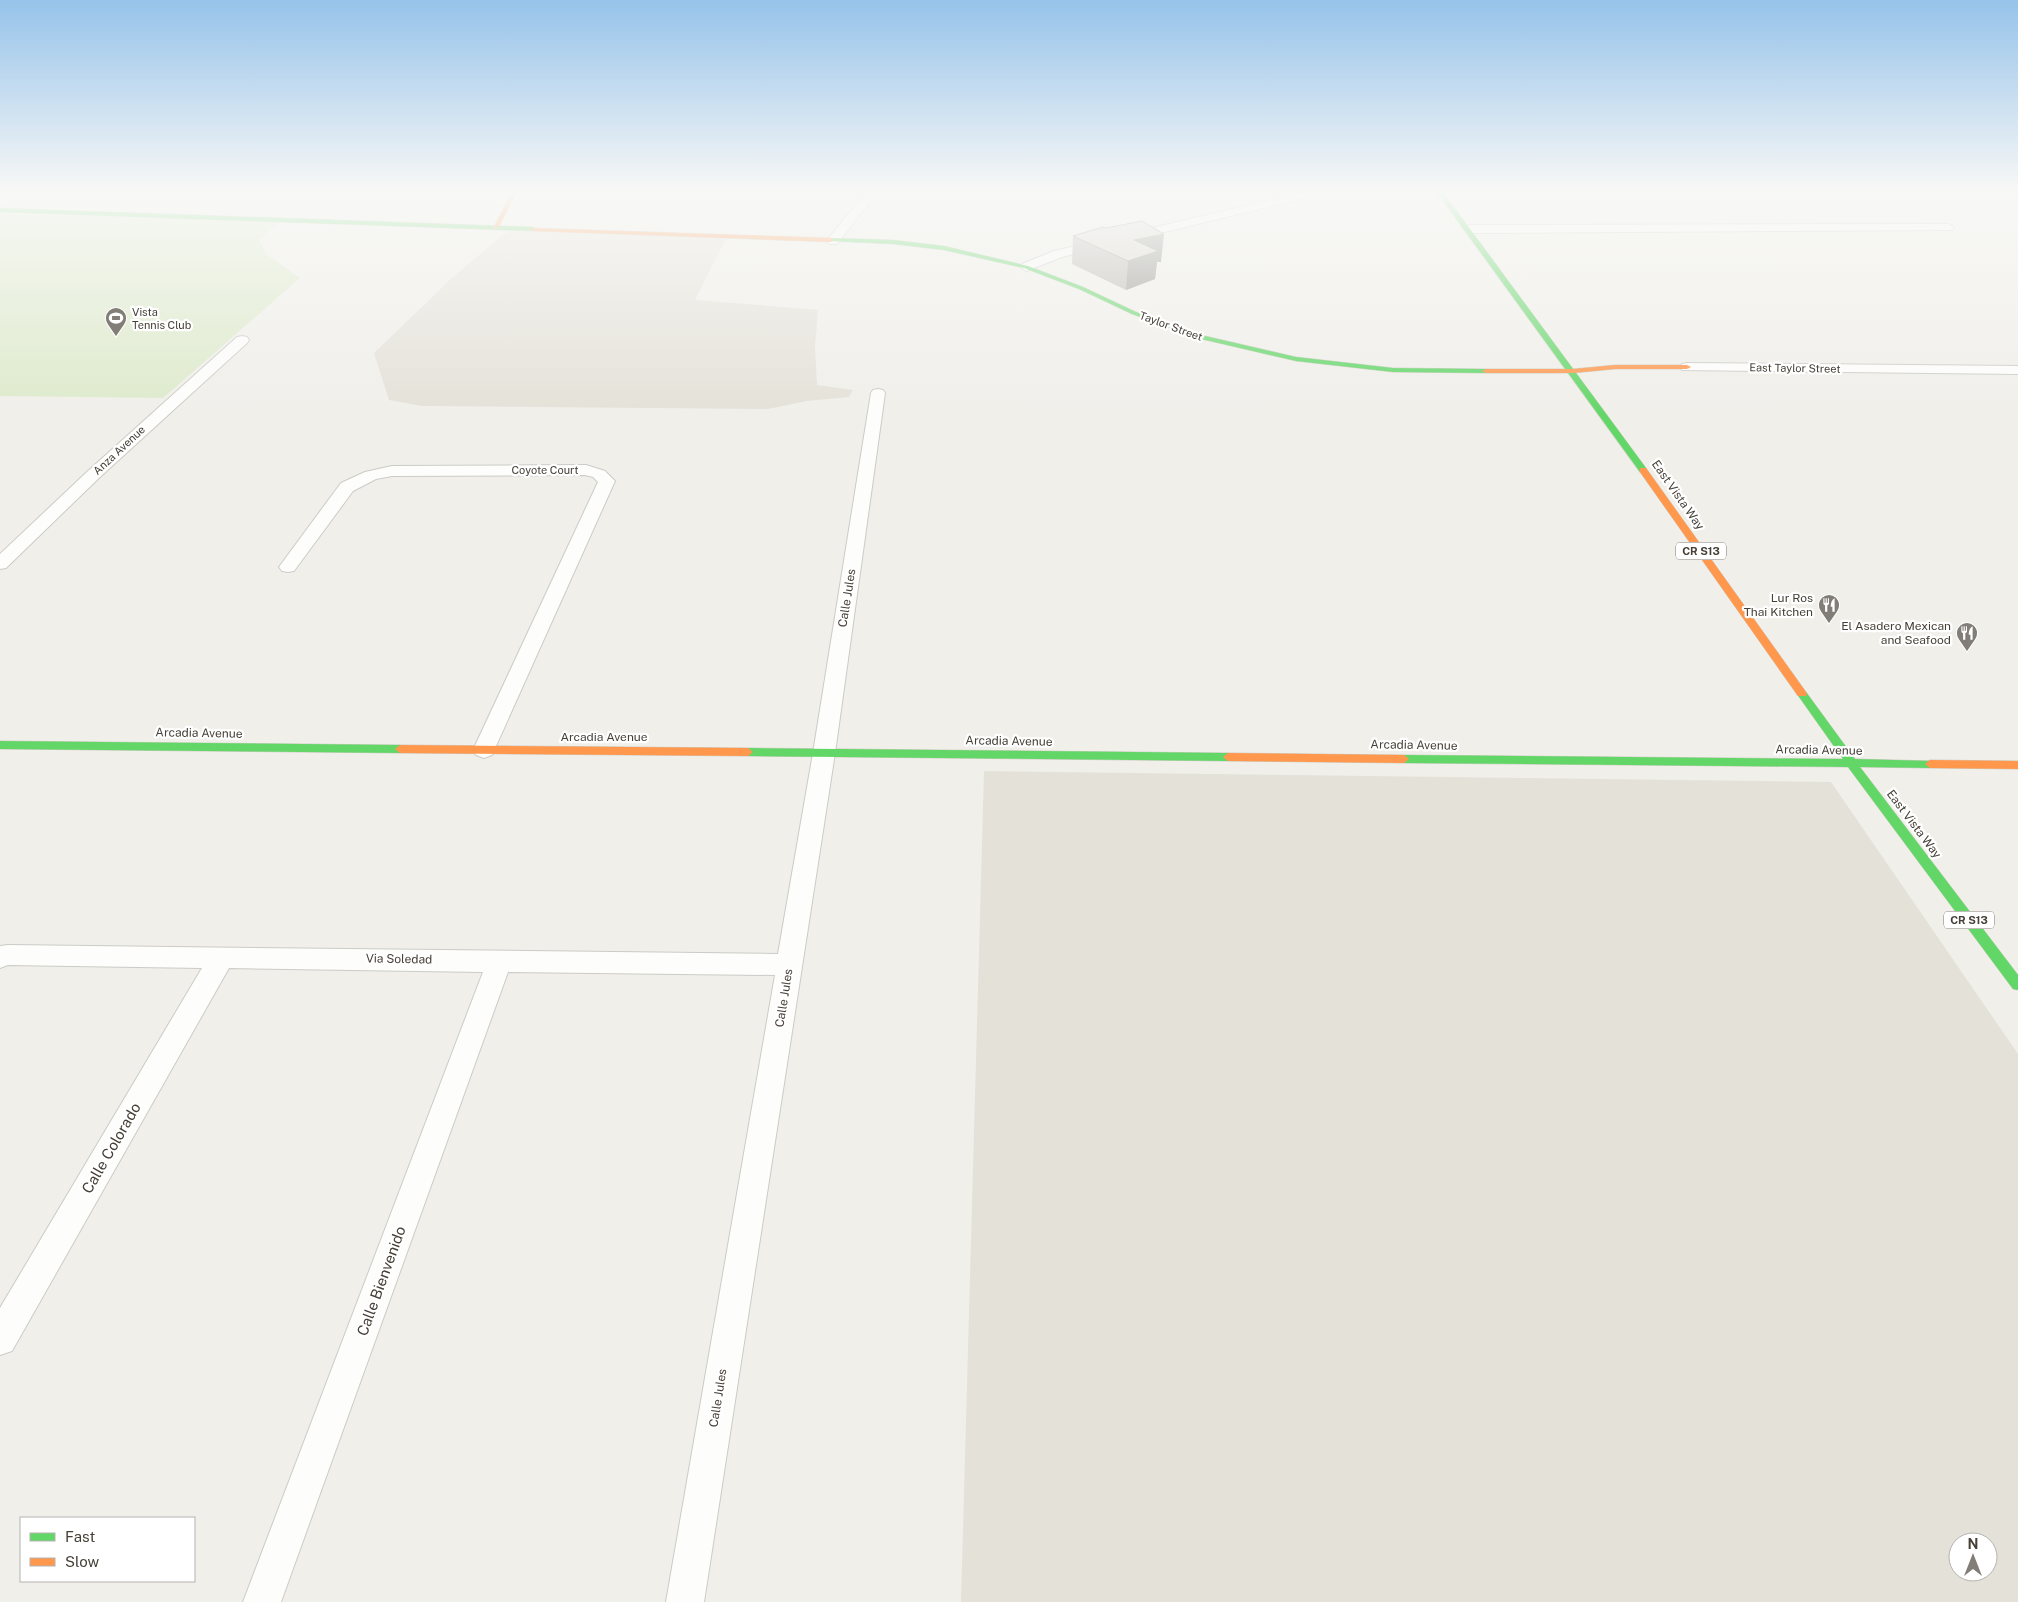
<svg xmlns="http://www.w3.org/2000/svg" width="2018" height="1602" viewBox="0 0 2018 1602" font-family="'Public Sans',sans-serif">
  <rect width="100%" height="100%" fill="#f0efea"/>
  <!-- residential -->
  <path fill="#e4e1d8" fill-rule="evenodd" d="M516,229l211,8 -32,63 123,10 -3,37 2,38 36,5 -4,7 -42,4 -39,8 -346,-3 -33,-6 -15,-47 80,-77 50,-42z
    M984,771l847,11 187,272v548h-1057zM1958,1542h30v30h-30z"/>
  <!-- green -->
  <path fill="#ddeacb" d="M0,213l281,8 -22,19 7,14 34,24 -137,120 -163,-2z"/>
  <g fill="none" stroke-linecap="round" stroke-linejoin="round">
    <!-- street casing -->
    <g stroke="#cccbc6" stroke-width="2">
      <path id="street" d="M867,191h11l-41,53h-8l-2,-3 2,-3z
        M1309,191h18l-6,3 -259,63 -36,14 -6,-4 2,-3 32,-13z
        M1948,224l4,2 2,2 -2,2 -483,3 -6,-4 6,-4z
        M242,336l5,1 2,3 -2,3 -147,134 -94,91 -6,1v-15l88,-83 149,-134z
        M1687,363l331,3v8l-336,-4 -2,-3 2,-3z
        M878,389l5,1 2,3 -50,360 -131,849h-38l109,-627 -267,-3 -227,630h-38l240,-630 -254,-4 -217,383 -12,4v-47l202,-340 -194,-3 -8,3v-22l8,-1 770,9 35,-201 58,-360 2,-3z
        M586,465l19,6 10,10 -123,274 -8,3 -8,-3 -3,-5 125,-268 -5,-5 -8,-2 -193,1 -16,3 -23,12 -59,80 -6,1 -6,-1 -3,-4 62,-84 24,-11 27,-6z"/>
    </g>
    <!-- fast casing -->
    <g stroke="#cfccc1" stroke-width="1">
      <path id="fast" d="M1436,191h6l204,277v4h-6z
        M0,208l533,19 3,2 -3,2 -533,-19z
        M831,238l62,2 51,6 84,20 55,21 53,25 65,23 95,22 97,11 93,1 4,2 -4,2 -93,-1 -97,-11 -99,-23 -65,-24 -53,-25 -55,-21 -80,-18 -51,-6 -64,-3v-2z
        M1802,691l4,1 49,67 79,2 1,3 -5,4 -70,-1 158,208v15l-5,-1 -165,-222 -444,-4 -5,-4 5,-4 439,4 -46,-65z
        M0,741l400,4 5,4 -5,4 -400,-4z
        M748,748l480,5 5,4 -5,4 -480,-5 -5,-4z"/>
    </g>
    <!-- slow casing -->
    <g stroke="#cfccc1" stroke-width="1">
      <path id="slow" d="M512,191h6l-20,37 -5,1z
        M531,228l300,10 3,2 -3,2 -298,-11 -3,-2z
        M1615,365h72l4,2 -4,2h-72l-42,4h-87l-4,-2 4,-2h87z
        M1640,468h6l160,224 1,2 -1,2h-8l-158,-224z
        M400,745l348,3 5,4 -5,4 -348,-3 -5,-4z
        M1228,753l176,2 5,4 -5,4 -176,-2 -5,-4z
        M1930,760l88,1v8l-88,-1 -5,-4z"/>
    </g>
    <!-- street -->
    <use href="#street" fill="#fdfdfc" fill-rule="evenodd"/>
    <!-- fast -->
    <use href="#fast" fill="#63d668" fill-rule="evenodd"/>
    <!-- slow -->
    <use href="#slow" fill="#ff974d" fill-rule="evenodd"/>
  </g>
  <!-- wall -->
  <path fill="#bab8b4" d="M1073,236l88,26h-4l-2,17 -29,11 -54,-26z"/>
  <!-- shaded-wall -->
  <path fill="#979692" d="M1164,234l-3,28h-4l-2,17 -29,11 2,-29 6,-21z"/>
  <!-- building -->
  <path fill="#d8d6d1" stroke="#979692" d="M1142,221l22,13 -30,6 24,11 -30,10 -55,-25 30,-9 3,1z"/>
  <!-- sky -->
  <linearGradient id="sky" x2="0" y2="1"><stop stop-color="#96c3ea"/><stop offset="0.46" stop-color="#f8f8f6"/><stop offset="1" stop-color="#f8f8f6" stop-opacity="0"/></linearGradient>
  <rect width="2018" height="415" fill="url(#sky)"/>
  <!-- icons -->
  <defs>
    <g id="stadium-pin" transform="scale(1.125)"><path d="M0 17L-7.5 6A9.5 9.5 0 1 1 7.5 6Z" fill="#827d76" stroke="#fff"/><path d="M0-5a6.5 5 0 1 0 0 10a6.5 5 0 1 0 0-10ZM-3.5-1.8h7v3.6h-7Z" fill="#fff"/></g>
    <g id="restaurant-pin" transform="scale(1.125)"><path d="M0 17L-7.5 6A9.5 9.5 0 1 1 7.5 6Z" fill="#827d76" stroke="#fff"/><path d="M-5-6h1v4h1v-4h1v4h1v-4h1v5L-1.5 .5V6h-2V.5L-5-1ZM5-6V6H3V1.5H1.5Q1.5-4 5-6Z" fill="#fff"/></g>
  </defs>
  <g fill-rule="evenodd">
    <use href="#stadium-pin" x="116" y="318"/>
    <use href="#restaurant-pin" x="1829" y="605"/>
    <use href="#restaurant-pin" x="1967" y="633"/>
  </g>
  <g text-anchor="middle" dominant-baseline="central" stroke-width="4.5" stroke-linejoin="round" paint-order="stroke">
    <!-- far-poi labels -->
    <g font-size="11" fill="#464037" stroke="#fff" text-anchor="start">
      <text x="132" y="312">Vista<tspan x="132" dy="13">Tennis Club</tspan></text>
    </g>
    <!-- far-street labels -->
    <g font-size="11" fill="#464037" stroke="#fff">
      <text transform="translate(1171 326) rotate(20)">Taylor Street</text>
      <text transform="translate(1795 368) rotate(1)">East Taylor Street</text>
      <text transform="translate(119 450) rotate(-43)">Anza Avenue</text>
      <text x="545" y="470">Coyote Court</text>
    </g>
    <!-- shield labels -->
    <g fill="#fff" stroke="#7e7973" stroke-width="1">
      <rect x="1676" y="542.5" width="50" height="17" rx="4"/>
      <rect x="1944" y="911.5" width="50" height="17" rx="4"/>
    </g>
    <g font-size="11" font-weight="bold" fill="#464037">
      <text x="1701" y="551">CR S13</text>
      <text x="1969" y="920">CR S13</text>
    </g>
    <!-- street labels -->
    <g font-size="12" fill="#464037" stroke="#fff">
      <text transform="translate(1678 495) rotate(55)">East Vista Way</text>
      <text transform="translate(847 598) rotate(-81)">Calle Jules</text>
      <text transform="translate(199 733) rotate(1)">Arcadia Avenue</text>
      <text x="604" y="737">Arcadia Avenue</text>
      <text transform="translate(1009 741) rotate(1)">Arcadia Avenue</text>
      <text transform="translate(1414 745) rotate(1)">Arcadia Avenue</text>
      <text transform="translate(1819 750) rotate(1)">Arcadia Avenue</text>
      <text transform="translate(1914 824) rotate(53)">East Vista Way</text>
      <text transform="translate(399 959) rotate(1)">Via Soledad</text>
      <text transform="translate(784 998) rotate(-81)">Calle Jules</text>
      <text transform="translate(718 1398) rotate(-81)">Calle Jules</text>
    </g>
    <!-- poi labels -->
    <g font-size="12" fill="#464037" stroke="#fff" text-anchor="end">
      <text x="1813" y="598">Lur Ros<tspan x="1813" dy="14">Thai Kitchen</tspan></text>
      <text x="1951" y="626">El Asadero Mexican<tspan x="1951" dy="14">and Seafood</tspan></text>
    </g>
    <!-- near-street labels -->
    <g font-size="15" fill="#464037" stroke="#fff">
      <text transform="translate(111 1148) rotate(-60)">Calle Colorado</text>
      <text transform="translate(381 1281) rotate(-70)">Calle Bienvenido</text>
    </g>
  </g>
  <!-- legend -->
  <rect x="20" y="1517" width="175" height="65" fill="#ffffff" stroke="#b5b3af"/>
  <rect x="30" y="1533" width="25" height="8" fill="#63d668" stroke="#b5b3af"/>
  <text x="65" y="1542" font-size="15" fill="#464037">Fast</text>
  <rect x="30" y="1558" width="25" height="8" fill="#ff974d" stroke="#b5b3af"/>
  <text x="65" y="1567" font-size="15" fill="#464037">Slow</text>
  <!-- north arrow -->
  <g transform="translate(1973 1557)"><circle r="24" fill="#ffffff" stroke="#b5b3af"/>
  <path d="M0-4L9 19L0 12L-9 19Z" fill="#827d76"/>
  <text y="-8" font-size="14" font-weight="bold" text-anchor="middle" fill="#464037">N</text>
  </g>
</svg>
